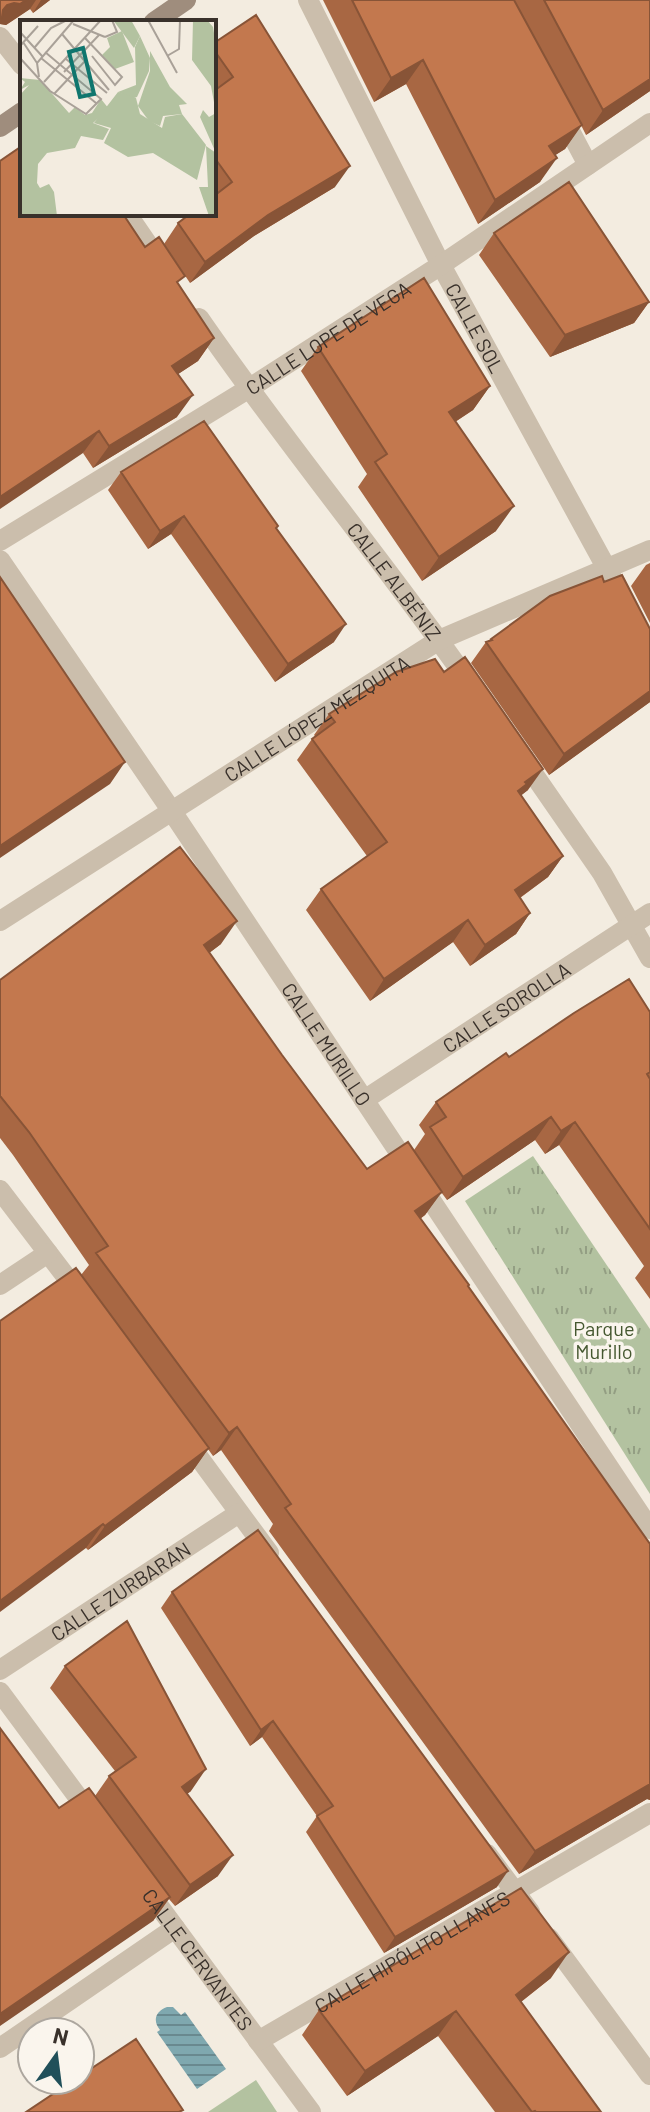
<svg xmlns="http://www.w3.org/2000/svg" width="650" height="2112" viewBox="0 0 650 2112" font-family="Barlow,sans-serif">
  <defs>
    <pattern id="park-tufts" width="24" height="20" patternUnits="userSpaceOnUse" patternTransform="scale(2)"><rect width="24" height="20" fill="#b3c2a0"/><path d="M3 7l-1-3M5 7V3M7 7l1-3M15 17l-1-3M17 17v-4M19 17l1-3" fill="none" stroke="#939e83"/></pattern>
    <pattern id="water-rules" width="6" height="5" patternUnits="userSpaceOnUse" patternTransform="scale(2)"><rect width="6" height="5" fill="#7fa8af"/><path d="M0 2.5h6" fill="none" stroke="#69898f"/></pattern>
  </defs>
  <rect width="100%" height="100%" fill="#f3ece0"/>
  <!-- green -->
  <path fill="#b3c2a0" d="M256,2080l21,32h-69z"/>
  <!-- park -->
  <path fill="url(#park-tufts)" d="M533,1156l117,173v165l-185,-293z"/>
  <!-- water -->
  <path fill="url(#water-rules)" d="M167,2007h6l8,8 4,-3 41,57 -29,20 -40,-57 3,-2c-8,-10 -4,-19 7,-23z"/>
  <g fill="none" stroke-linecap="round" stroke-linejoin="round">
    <!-- street -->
    <g stroke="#cbbeac" stroke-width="20">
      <path id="s1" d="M308,0l133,265 172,315"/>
      <path d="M0,37l22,28"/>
      <path d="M562,116l26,49"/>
      <path d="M127,214l35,51"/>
      <path id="s2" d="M199,318c86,125 184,242 271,366"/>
      <path id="s3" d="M0,541l248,-152 193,-124 209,-142"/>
      <path id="s4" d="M0,560l171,250 479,719"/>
      <path d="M521,756l81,117 48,85"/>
      <path id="s5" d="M0,921l439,-281 211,-90"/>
      <path id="s6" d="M364,1100l286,-187"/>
      <path d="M0,1190l80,105"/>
      <path d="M0,1285l48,-32"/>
      <path d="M186,1440l83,113"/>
      <path id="s7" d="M0,1670l239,-157"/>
      <path d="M0,1692l92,124"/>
      <path d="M487,1854l43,58"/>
      <path id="s8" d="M147,1890l164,222"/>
      <path d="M549,1938l101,137"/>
      <path id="s9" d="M258,2041l392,-228"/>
      <path d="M0,2048l175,-120"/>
    </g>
    <!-- secondary -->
    <path stroke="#9f8d7d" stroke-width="20" d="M154,22l32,-22
      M0,127l22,-15"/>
  </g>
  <!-- wall -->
  <path fill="#a86743" d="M0,0h50l-17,13 -3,-4 -24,16 -6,-1z
    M323,0h327v91l-64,44 -5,-10 -16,24 -10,6 -15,27 -62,42 -72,-140 -32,18z
    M214,50l121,137 -81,49 -64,47 -26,-39 14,-21 36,-9z
    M494,233l155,69 -15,21 -84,34 -71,-102z
    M145,247l34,38 35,53 -16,23 -20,13 -1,43 -84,51 -10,-15z
    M318,347l172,39 -17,24 -18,12 41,109 -74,50 -64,-94 9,-13 -66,-103z
    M121,472l156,57 57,113 -59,40 -104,-148 -23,15 -40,-59z
    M650,563v60l-19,-37 15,-21z
    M604,582l46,47v73l-101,73 -78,-112 15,-21 5,-3z
    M444,672l84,118 -7,5 42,61 -15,21 -28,21 10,15 -14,21 -46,32 -17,-24 -83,59 -64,-91 15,-21 46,-33 -70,-96 15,-21 3,-3 -1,-1 15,-21z
    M221,944l-12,9 73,102 85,114 47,-19 11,-16 -6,-9 17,-23 73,-45 141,-45v287l-15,-21 9,-12 -85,-121 -14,9 -10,-14 -88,60 -6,-8 -16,23 -5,4 230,325v256l-3,-1 -128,75 -250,-343 4,-7 -52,-74 -8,6 -5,-7 -16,23 -104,78 -2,-2 -5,-273 8,-10 -76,-110 -13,-17v-158z
    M172,1592l325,295 -113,66 -78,-121 11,-16 -55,-79 -12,9 -89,-138z
    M65,1666l126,125 -4,3 31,82 -43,30 -6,-7 -16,22 -94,-113 36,-12 14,-20 6,-5 -65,-83z
    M551,1978l-30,24 80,110h-106l-57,-76 -91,60 -45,-61 17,-25z"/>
  <!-- shaded-wall -->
  <path fill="#885437" d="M26,0h10l-6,9 -24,16 -6,-1v-9l7,-10z
    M41,0h9l-17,13z
    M423,60l-17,24 -32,18 17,-24z
    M650,79v12l-64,44 17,-25z
    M582,125l-17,24 -33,21 17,-24z
    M557,158l-17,24 -62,42 17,-24z
    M350,166l-15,21 -81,49 -64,47 15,-21 63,-47z
    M649,302l-15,21 -84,34 15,-22z
    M214,338l-16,23 -41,27 15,-22z
    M490,386l-17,24 -41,27 17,-25z
    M193,395l-16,22 -84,51 16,-22z
    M99,431l-16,22 -83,56v-12z
    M514,506l-18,25 -74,50 17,-24z
    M184,516l-13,18 -23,15 12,-18z
    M346,624l-12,18 -59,40 13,-18z
    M650,691v11l-101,73 15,-21z
    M125,762l-15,22 -110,74v-12z
    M543,769l-15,21 -10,8 -15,15 22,-31z
    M563,856l-15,21 -48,35 15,-22z
    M530,913l-14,21 -46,32 15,-21z
    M468,920l-15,22 -83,59 14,-22z
    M237,921l-16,23 -33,25 16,-24z
    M551,1117l-16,23 -88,60 16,-23z
    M575,1122l-16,23 -14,9 16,-23z
    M442,1192l-17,23 -26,19 16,-23z
    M237,1427l-16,23 -8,6 16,-23z
    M209,1448l-17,24 -104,78 17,-24z
    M103,1524l-17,24 -86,64v-11z
    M273,1721l-11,16 -12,9 11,-16z
    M206,1769l-15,22 -24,18 15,-22z
    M650,1784v16l-3,-1 -128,75 16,-23z
    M233,1855l-15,21 -43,30 15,-21z
    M508,1871l-11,16 -113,66 11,-16z
    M170,1897l-17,24 -153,105v-12z
    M569,1952l-18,26 -53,42 18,-25z
    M456,2011l-18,25 -91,60 18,-25z"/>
  <!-- building -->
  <path fill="#c3784e" stroke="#885437" stroke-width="2" d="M0,0h26l-6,4 -6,-1 -7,2 -4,5 -1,7 -2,1z
    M352,0h162l68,125 -33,21 8,12 -62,42 -72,-140 -32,18z
    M544,0h106v79l-47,31z
    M256,15l94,151 -82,49 -63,47 -27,-39 12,-9h24v-18l18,-14 -18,-25v-66l19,-14 -19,-27v-7z
    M22,146v68h101l22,33 14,-10 26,39 -8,6 37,56 -42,28 21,29 -84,51 -10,-15 -99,66v-336z
    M569,182l80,120 -84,33 -71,-102z
    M424,278l66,108 -41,26 65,94 -75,51 -64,-95 12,-8 -69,-107z
    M204,421l74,105 -2,2 70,96 -58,40 -104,-148 -24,15 -39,-59z
    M622,575l28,54v62l-86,63 -78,-112 6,-2 -1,-1 59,-43 52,-20 2,6z
    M0,577l125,185 -125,84z
    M465,657l78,112 -18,13 2,2 -9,7 45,65 -48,34 15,23 -45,32 -17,-25 -84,59 -63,-90 66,-47 -75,-103 23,-17 -6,-8 67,-42 39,-13 9,13z
    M180,847l57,74 -33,24 78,110 85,114 41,-27 34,50 -27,19 54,74 -1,1 182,258v240l-115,67 -250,-343 6,-4 -54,-77 -8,6 -133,-180 12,-7 -79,-114 -29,-36v-116z
    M629,979l21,33v60l-3,2 3,5v150l-75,-107 -14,9 -10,-14 -88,60 -33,-50 16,-10 -10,-15 70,-49 3,4 65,-44z
    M76,1268l133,180 -104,78 -2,-2 -103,77v-280z
    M258,1530l250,341 -113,66 -78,-121 16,-10 -60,-85 -12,9 -89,-138z
    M127,1621l79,148 -24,18 51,68 -43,30 -81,-109 27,-19 -71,-91z
    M0,1728l59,80 30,-20 81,109 -170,117z
    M521,1888l48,64 -53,43 85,117h-65l-1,-1 -3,1 -76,-101 -91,60 -46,-61z
    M136,2039l47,71 -4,2h-153l48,-32h6v-4z"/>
  <g text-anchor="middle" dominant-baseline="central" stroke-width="7" stroke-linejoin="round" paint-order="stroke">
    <!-- street labels -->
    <g font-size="20" fill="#39312b" stroke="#faf5ed">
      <text stroke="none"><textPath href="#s1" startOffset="368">CALLE SOL</textPath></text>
      <text stroke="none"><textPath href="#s3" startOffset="386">CALLE LOPE DE VEGA</textPath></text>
      <text stroke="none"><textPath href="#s2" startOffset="328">CALLE ALBÉNIZ</textPath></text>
      <text stroke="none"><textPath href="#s5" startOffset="376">CALLE LÓPEZ MEZQUITA</textPath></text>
      <text stroke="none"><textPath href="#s6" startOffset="170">CALLE SOROLLA</textPath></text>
      <text stroke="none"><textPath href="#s4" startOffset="584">CALLE MURILLO</textPath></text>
      <text stroke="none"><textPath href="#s7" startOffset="144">CALLE ZURBARÁN</textPath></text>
      <text stroke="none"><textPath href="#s9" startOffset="178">CALLE HIPÓLITO LLANES</textPath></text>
      <text stroke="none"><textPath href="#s8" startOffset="86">CALLE CERVANTES</textPath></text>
    </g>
    <!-- park labels -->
    <g font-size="20" fill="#44572f" stroke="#faf5ed">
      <text x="604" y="1328">Parque<tspan x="604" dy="23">Murillo</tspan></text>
    </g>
  </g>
  <!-- overview -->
  <g transform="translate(20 20)">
    <rect width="196" height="196" fill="#f3ece0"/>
    <path d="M102,11l12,31 -19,7 -13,-14 8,-8 -3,-9zM120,16l10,22 -1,13 -12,26 -6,2 -13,-7 18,-7 -1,-38zM130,31l20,36 17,17 -8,1 3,9 -19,2 -3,10 -11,-5 -11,-15 12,-35zM0,58l20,2 29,33 6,-6 10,8 7,-2 9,-14 8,10 -16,14 16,6 -6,11 -22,-4 -6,12 -28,5 -9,11 -1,19 3,5 9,-4 5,8 3,24h-37v-121l9,-10 -9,5 5,-8zM186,126l10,7v63h-7l-10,-29h9z" fill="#b3c2a0"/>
    <path d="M173,0h14l6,7 3,18v108l-16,-36 3,-7 6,7 7,-4 -5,-27 -19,-26z" fill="#b3c2a0"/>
    <path d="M93,0h18l9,16 -6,12zM98,72l18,6 4,16 22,14 3,-11 17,-3 24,31 -9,35 -44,-27 -25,4 -24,-14 7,-15 -17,-5z" fill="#b3c2a0"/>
    <path fill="none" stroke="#a9a198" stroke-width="2" d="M128,0l29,53M53,4l32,13M0,12l22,24M42,14l47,56M85,17l12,-5 -5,-12M65,18l37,39 -7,8 -23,-29M3,22l14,21M0,26l18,-20M15,27l16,-19 16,-8M147,36l12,-7 1,-29M0,38l30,33 36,23 15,-15 -56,-47M21,38l55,45M46,39l41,34M44,52l35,-37M19,57l-2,-14 37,-43M24,62l57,-62M34,74l32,-34"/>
    <path fill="#0f766e" fill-opacity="0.15" stroke="#0f766e" stroke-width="4" d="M63,28l11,46 -14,3 -11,-45z"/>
    <rect width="196" height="196" fill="none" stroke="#39312b" stroke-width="4"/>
  </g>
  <!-- north arrow -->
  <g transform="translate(56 2056) rotate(14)"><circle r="38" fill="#faf5ed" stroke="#ada79f" stroke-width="2"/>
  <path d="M0-6L14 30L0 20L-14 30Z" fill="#21505a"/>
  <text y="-12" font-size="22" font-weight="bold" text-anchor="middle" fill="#39312b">N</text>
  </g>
</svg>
